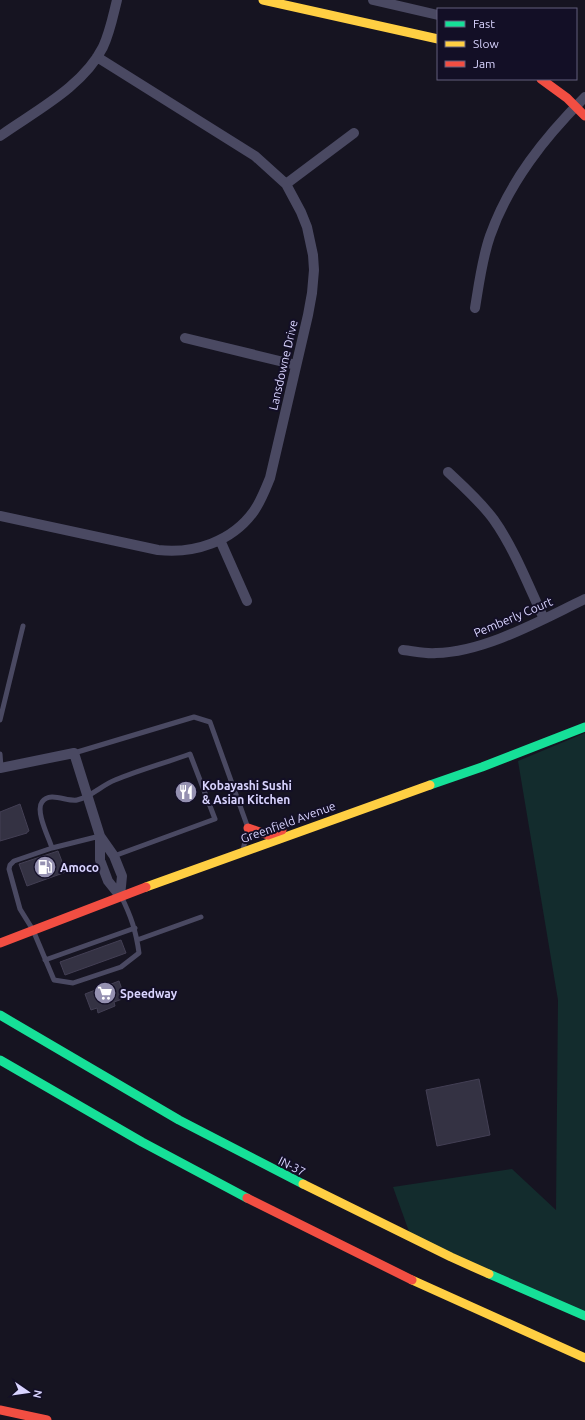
<svg xmlns="http://www.w3.org/2000/svg" width="585" height="1420" viewBox="0 0 585 1420" font-family="Ubuntu,sans-serif">
  <rect width="100%" height="100%" fill="#161421"/>
  <!-- green -->
  <path fill="#132c2d" d="M585,733v583l-174,-79 -18,-50 119,-18 44,41 2,-210 -40,-239z"/>
  <!-- building -->
  <path fill="#343243" stroke="#433f54" d="M20,804l9,27 -2,1v1l-27,8v-29z
    M58,851l8,21 -39,14 -8,-22z
    M121,940l5,13 -61,22 -5,-13z
    M119,981l6,17 -11,4 1,4 -17,7 -1,-5 -6,2 -6,-16z
    M479,1079l11,56 -53,11 -11,-56z"/>
  <g fill="none" stroke-linecap="round" stroke-linejoin="round">
    <!-- lane -->
    <path stroke="#4a4962" stroke-width="5" d="M0,720l23,-94
      M74,753l120,-36 16,5 38,106 -5,22
      M0,754l1,13
      M100,836l-48,12 -38,13 -4,4 -1,4 11,40 13,21 21,50 19,3 48,-16 18,-14c-3,-22 -8,-37 -18,-57
      M52,848c-3,-10 -17,-37 -10,-46 8,-11 25,0 35,-2 14,-3 25,-15 38,-20 24,-10 50,-17 75,-26l25,65 -101,37
      M137,940l64,-23
      M45,960l90,-32"/>
    <!-- street -->
    <path stroke="#4a4962" stroke-width="10" d="M373,0l65,15
      M0,136c35,-25 83,-49 103,-89 7,-15 10,-31 14,-47
      M286,184l68,-51
      M475,308c4,-24 7,-49 15,-72 19,-54 55,-99 95,-139
      M185,338l111,27
      M448,472c16,15 33,30 46,48 20,28 35,67 50,99
      M0,516l158,34c36,4 74,-8 96,-39 7,-10 11,-21 16,-33l38,-163 4,-22 2,-23 -1,-15 -6,-28 -6,-15 -15,-28 -31,-28 -158,-99
      M220,540l27,61
      M403,650c11,1 22,4 33,3 49,-1 105,-33 149,-54
      M0,768l74,-15 26,83v24l8,21 12,15
      M100,836l14,20 8,20 -2,20"/>
    <!-- fast -->
    <path stroke="#16e098" stroke-width="9" d="M430,785l52,-18 103,-40
      M0,1015l179,105 124,64
      M0,1060l142,82 105,56
      M489,1274l96,42"/>
    <!-- slow -->
    <path stroke="#ffcf43" stroke-width="9" d="M263,0l175,39
      M146,887l284,-102
      M303,1184l148,73 38,17
      M412,1280l173,78"/>
    <!-- jam -->
    <path stroke="#f24e42" stroke-width="9" d="M541,79l26,19 18,18
      M248,828l20,7 14,-5
      M0,943l146,-56
      M247,1198l165,82
      M0,1410l47,10"/>
  </g>
  <!-- icons -->
  <defs>
    <g id="restaurant-disc" transform="scale(1.15)"><circle r="9.5" fill="#9591b1" stroke="#130f26"/><path d="M-5-6h1v4h1v-4h1v4h1v-4h1v5L-1.5 .5V6h-2V.5L-5-1ZM5-6V6H3V1.5H1.5Q1.5-4 5-6Z" fill="#fff"/></g>
    <g id="fuel-disc" transform="scale(1.15)"><circle r="9.5" fill="#9591b1" stroke="#130f26"/><path d="M-5.5-6h7V0h2V4h1.3V-2.5L3-4.5l.8-.8L6-3V5H2.5V1h-1V6h-7ZM-4.2-4.7v3.2H.2V-4.7Z" fill="#fff"/></g>
    <g id="supermarket-disc" transform="scale(1.15)"><circle r="9.5" fill="#9591b1" stroke="#130f26"/><path d="M-6-5.5h2.5l.6 2H6L4.5 2H-2.5L-4.4-4H-6ZM-1.5 3.2a1.3 1.3 0 1 0 .1 0ZM3 3.2a1.3 1.3 0 1 0 .1 0Z" fill="#fff"/></g>
  </defs>
  <g fill-rule="evenodd">
    <use href="#restaurant-disc" x="186" y="792"/>
    <use href="#fuel-disc" x="45" y="867"/>
    <use href="#supermarket-disc" x="105" y="993"/>
  </g>
  <g text-anchor="middle" dominant-baseline="central" stroke-width="4" stroke-linejoin="round" paint-order="stroke">
    <!-- street labels -->
    <g font-size="12" fill="#d9d4ff" stroke="#130f26">
      <text transform="translate(283 365) rotate(-77)">Lansdowne Drive</text>
      <text transform="translate(513 617) rotate(-23)">Pemberly Court</text>
      <text transform="translate(288 822) rotate(-20)">Greenfield Avenue</text>
      <text transform="translate(292 1166) rotate(27)">IN-37</text>
    </g>
    <!-- poi labels -->
    <g font-size="12" font-weight="bold" fill="#d9d4ff" stroke="#130f26" text-anchor="start">
      <text x="202" y="785">Kobayashi Sushi<tspan x="202" dy="14">&amp; Asian Kitchen</tspan></text>
      <text x="60" y="867">Amoco</text>
      <text x="120" y="993">Speedway</text>
    </g>
  </g>
  <!-- legend -->
  <rect x="437" y="8" width="140" height="72" fill="#130f26" stroke="#625e7d"/>
  <rect x="445" y="21" width="20" height="6" fill="#16e098" stroke="#625e7d"/>
  <text x="473" y="28" font-size="12" fill="#d9d4ff">Fast</text>
  <rect x="445" y="41" width="20" height="6" fill="#ffcf43" stroke="#625e7d"/>
  <text x="473" y="48" font-size="12" fill="#d9d4ff">Slow</text>
  <rect x="445" y="61" width="20" height="6" fill="#f24e42" stroke="#625e7d"/>
  <text x="473" y="68" font-size="12" fill="#d9d4ff">Jam</text>
  <!-- north arrow -->
  <g transform="translate(28 1392) rotate(103)" stroke="#130f26" stroke-width="3" paint-order="stroke">
  <path d="M0-3L7 15L0 10L-7 15Z" fill="#d9d4ff"/>
  <text y="-6" font-size="11" font-weight="bold" text-anchor="middle" fill="#d9d4ff">N</text>
  </g>
</svg>
